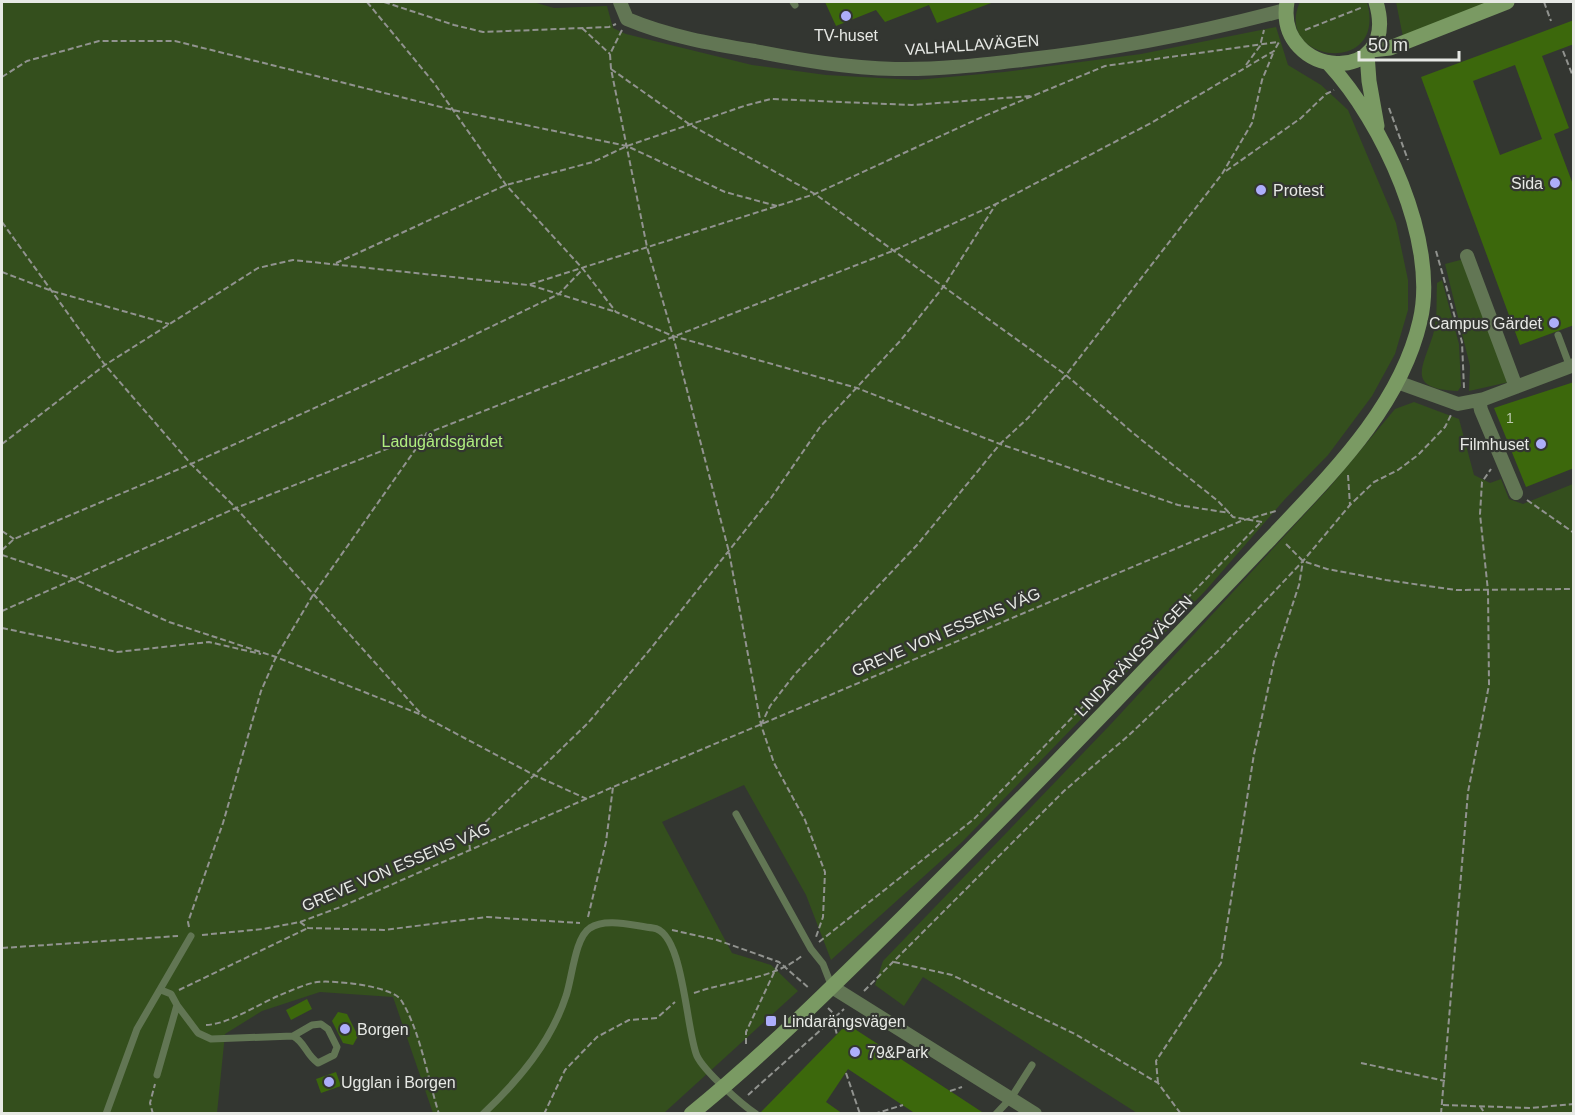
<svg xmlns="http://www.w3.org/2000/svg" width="1575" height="1115" viewBox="0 0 1575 1115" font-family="Helvetica,sans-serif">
  <rect width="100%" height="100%" fill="#333631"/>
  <!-- green -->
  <path fill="#344f1d" d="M2,2h531l21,6 53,-2 6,22 13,6 126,31 74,10 90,5 88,-8 137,-18 135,-27 12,38 33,20 27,25 48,113 12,57v30l-13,44 -23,42 -44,59 -43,44 -79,91 -244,252 -131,118 -25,-65 -62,-110 -82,37 70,131 39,12 27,26 -134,122h-231l-40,-116 -73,-5 -58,19 -37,23 -8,79 -215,1z
    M1300,2h67c21,76 -95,60 -67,0z
    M1396,2h98l-91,35z
    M1464,259l45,123 -40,9 1,-25 -25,-102z
    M1442,280l17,64 2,42 -3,5c-52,-2 -36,-22 -25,-56 5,-16 3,-36 4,-52z
    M1414,402l45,17 15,56 16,8 11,-4 8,20 14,5 50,-20v629h-436l-214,-136 -19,29 -29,-21 8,-24 228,-237 218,-236 66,-79z"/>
  <!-- building -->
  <path fill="#3c680c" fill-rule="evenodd" d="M825,2h169l-57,21 -8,-18 -44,17 -9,-12 -40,16z
    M1574,20v24l-32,12 27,72 -15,6 20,53v138l-54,20 -99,-268zM1515,65l27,74 -42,16 -27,-74z
    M1574,382v86l-48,19 -32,-79z
    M307,999l5,10 -21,11 -5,-10z
    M338,1012l9,2 11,22 -5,9 -10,-2 -11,-22z
    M847,1024l103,67 35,23h-69l-68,-45 -22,33 17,12 -83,-1z
    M336,1072l5,14 -20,7 -5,-14z"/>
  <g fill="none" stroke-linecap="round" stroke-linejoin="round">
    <!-- path -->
    <path stroke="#91938f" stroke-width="2" stroke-dasharray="6 3" stroke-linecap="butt" d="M367,2l67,81 72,102 77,84 33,43 57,24 184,52 143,56 178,61 52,8
      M384,2l70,23 29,7 126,-5 7,-3
      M1544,2l7,19
      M582,28l28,26
      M622,30l-12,24 1,15 36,178 26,89 56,216 32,173 13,38 31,57 20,52 -2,45 -7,20
      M1305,30l58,-23
      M1563,51l11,28
      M1246,65l14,-19 4,-16
      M611,69l78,55 126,70 251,181 67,58 85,68 15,16 29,5
      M2,77l25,-16 72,-20h76l278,69 174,36 98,46 52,14
      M1389,108l19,52
      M1226,171l75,-53 25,-24 8,-4
      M2,222l103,143 86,99 45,44 187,208 111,59 53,24
      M1436,251l26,91 2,46
      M336,263l170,-78 87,-23 34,-16 117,-40 27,-7 141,6 119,-9
      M2,272l50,19 117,33
      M530,285l86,27
      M2,444l103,-79 153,-97 35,-8 235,25 287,-91 167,-77 123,-51 173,-24
      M1348,475l2,30
      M1527,500l47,33
      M2,531l12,8
      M1286,544l17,17 24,8 59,11 70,10 118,-1
      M2,550l12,-11 177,-75 260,-118 108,-52 22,-23
      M2,555l72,24 95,43 107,35 146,58
      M2,611l234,-103 659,-258 101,-46
      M2,628l115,24 92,-10 52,12
      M761,725l9,-19 25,-32 122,-129 83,-101 28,-26 38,-43 156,-201 30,-51 10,-43 12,-29
      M470,851l-1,-13 119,-115 64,-76 119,-149 49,-71 81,-87 43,-54 52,-82 155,-81 123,-72 5,-9
      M588,917l18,-75 7,-55
      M300,922l8,6 76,2 103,-13 93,6
      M189,927l-1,-5 35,-99 38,-132 15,-34 37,-62 114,-162
      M672,930l45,10 62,22 31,27
      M202,935l61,-6 37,-7 43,-16 270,-119 628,-266 35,-10
      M819,942l155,-123 287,-297
      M2,948l176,-12
      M894,962l58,13 123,59 83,49 23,31
      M179,990l129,-62
      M864,991l200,-200 64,-55 90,-85 85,-90 47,-56 24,-23 24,-12 20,-15 27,-28 6,-12
      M694,993c37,-13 79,-13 109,-38
      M828,1008l8,8
      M833,1019l4,16
      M206,1025c23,-1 51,-20 72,-29 12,-5 27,-12 39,-14 17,-2 75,4 84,18 19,30 27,79 38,114
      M746,1044v-12l33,-70
      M1361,1063l84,18
      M846,1073l14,41
      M1158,1083l-2,-22 65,-98 33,-209 20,-93 25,-76 4,-24
      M950,1091l12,-4
      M748,1095l96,-86
      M1443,1105l87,3 44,-4
      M1480,1106l5,8
      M153,1114l-3,-11 5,-19
      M544,1114l21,-44 32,-33 32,-17 28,-2 18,-16
      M874,1114l29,-9
      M1441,1114l27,-322 21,-107 -1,-94 -8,-77 2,-32 9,-13
      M1569,1114l5,-2"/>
    <!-- lane -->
    <path stroke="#627654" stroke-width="7" d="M793,2l2,3
      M1558,335l12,32
      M736,814l75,135 12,15 9,23
      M177,1005l21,28 13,6 82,-3c12,6 13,19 25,27l16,-8 3,-8 -9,-18 -7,-5 -9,1 -19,11
      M157,1075l20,-70 -6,-11 -10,-4
      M106,1114l31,-85 54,-93
      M483,1114c36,-34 68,-72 83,-118 6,-17 9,-59 24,-68 16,-11 44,-2 63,0 31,3 33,104 44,128 7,15 44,48 59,58
      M996,1114l15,-16 21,-33"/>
    <!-- street -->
    <path stroke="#627654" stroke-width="14" d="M620,2l7,17c40,17 85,25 128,32 46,9 92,17 140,18 42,1 84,-4 127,-9 89,-10 176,-27 263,-50
      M1467,256l49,131
      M1397,382l61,22 26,-5 90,-34
      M1479,400l2,10 35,83
      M832,987l203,127"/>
    <!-- secondary -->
    <path stroke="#7a9a63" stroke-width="15" d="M1287,2c-13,77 115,87 89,0
      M1371,50l19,-2 117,-46
      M1367,54l2,27 8,45
      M691,1114c75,-61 143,-129 211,-196 88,-87 174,-175 259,-265 37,-38 73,-76 109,-114 59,-63 130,-131 150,-218 19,-79 -38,-200 -91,-257"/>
  </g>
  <!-- markers -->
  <g fill="#adaefb" stroke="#333631" stroke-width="2">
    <circle cx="846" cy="16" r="6"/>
    <circle cx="1555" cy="183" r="6"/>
    <circle cx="1261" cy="190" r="6"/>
    <circle cx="1554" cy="323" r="6"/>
    <circle cx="1541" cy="444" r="6"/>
    <rect x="765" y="1015" width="12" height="12" rx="3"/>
    <circle cx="345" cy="1029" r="6"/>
    <circle cx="855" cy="1052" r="6"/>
    <circle cx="329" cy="1082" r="6"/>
  </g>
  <g text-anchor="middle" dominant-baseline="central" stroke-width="4.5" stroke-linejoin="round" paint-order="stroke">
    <!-- number labels -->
    <g font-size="14" fill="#bcc9af">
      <text x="1510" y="418">1</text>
    </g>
    <!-- poi labels -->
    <g font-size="16" fill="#e7e9e5" stroke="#333631" text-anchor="start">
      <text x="846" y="35" text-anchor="middle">TV-huset</text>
      <text x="1543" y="183" text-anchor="end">Sida</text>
      <text x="1273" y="190">Protest</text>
      <text x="1542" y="323" text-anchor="end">Campus Gärdet</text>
      <text x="1529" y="444" text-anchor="end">Filmhuset</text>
      <text x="783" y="1021">Lindarängsvägen</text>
      <text x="357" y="1029">Borgen</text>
      <text x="867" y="1052">79&amp;Park</text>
      <text x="341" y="1082">Ugglan i Borgen</text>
    </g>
    <!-- street labels -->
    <g font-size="16" fill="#e7e9e5" stroke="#333631">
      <text transform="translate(972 45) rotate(-4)">VALHALLAVÄGEN</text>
      <text transform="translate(946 632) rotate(-23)">GREVE VON ESSENS VÄG</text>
      <text transform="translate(1134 656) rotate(-46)">LINDARÄNGSVÄGEN</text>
      <text transform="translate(396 867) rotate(-23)">GREVE VON ESSENS VÄG</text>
    </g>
    <!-- park labels -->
    <g font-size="16" fill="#afee7f" stroke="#333631">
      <text x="442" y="441">Ladugårdsgärdet</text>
    </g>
  </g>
  <!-- border -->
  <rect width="1575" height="1115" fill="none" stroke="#e7e9e5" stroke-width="6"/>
  <!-- scale -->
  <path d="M1359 51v9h100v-9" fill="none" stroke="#e7e9e5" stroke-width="3"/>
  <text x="1368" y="51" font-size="18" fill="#e7e9e5" stroke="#333631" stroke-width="4.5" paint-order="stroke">50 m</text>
</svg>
